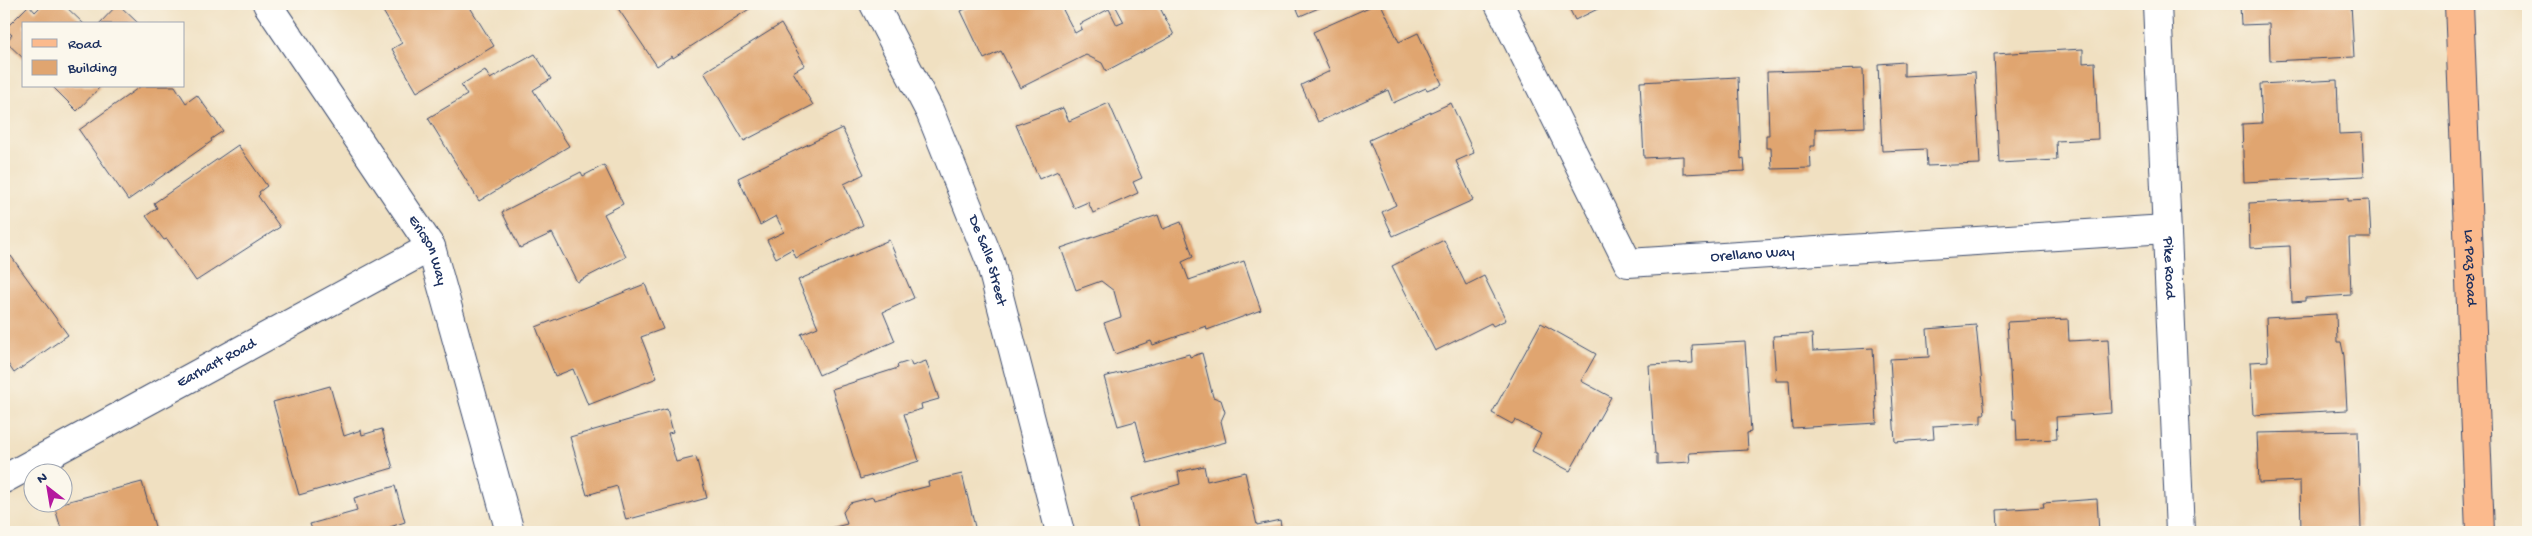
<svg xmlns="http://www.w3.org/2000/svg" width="2532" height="536" viewBox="0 0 2532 536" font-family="'Gochi Hand',sans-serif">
  <rect width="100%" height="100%" fill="#fbf7ec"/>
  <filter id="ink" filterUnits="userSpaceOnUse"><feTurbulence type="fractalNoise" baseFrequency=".02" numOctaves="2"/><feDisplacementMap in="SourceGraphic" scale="10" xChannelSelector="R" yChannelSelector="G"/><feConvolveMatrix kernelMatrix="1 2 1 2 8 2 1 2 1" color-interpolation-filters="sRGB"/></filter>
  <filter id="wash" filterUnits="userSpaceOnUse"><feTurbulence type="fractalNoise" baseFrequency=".0096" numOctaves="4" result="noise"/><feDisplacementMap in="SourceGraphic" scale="20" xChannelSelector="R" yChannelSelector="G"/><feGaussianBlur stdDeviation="1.12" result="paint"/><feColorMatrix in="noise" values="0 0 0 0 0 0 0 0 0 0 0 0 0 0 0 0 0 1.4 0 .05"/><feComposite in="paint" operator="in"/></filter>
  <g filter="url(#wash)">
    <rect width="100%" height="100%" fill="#f0e0c1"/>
    <g id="blocks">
      <!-- building -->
      <path fill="#e0a570" d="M43,4h20l21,20h-60v35l-18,-17 6,-7 -7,-6 24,-24 6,7z
        M118,4l21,20h-40z
        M389,4h79l26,42 -77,46 -25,-43 10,-6 -21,-35z
        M615,4h142l-84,54 -1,-2 -15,10z
        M976,4h84l15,29 7,-4 -2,-5 29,-15 8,16 7,-3 -8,-15 6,-3h36l16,31 -68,36 -4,-8 -16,-8 -66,33 -19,-37 -17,8 -23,-48z
        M1295,4h33l-28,12z
        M1376,4h5l18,38 19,-9 24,51 -15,6 -1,-2 -33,15 -5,-13 -70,32 -17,-37 29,-14 -17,-39z
        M1567,4h41l-33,16z
        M2240,4h111l3,53 -84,4 -1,-37 -28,1z
        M781,24l24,41 -12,7 20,33 -69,36 -40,-69z
        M2083,49v14l12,-1 3,77 -42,2 1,19 -58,3 -5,-109z
        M535,54l16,25 -18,11 36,56 -90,55 -51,-83 39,-23 -6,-10 24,-15 5,9z
        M1904,62v14l71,-4 5,92 -53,2 -1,-17 -44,2 -4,-87z
        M1863,69l2,58 -50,2v17h-5l1,22 -39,1 -1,-21h-5v-13h3l-2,-63z
        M1738,77l3,82 3,-1 1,13 -62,3v-18l-39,2 -4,-76z
        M2337,80l2,54 23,-1 2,43 -120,6 -2,-58 20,-1 -2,-39z
        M52,86h49l-24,25z
        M141,86h34l11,17 11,-8 26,36 -12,8 1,2 -84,59 -49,-70z
        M1109,103l33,75 -9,4 5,11 -45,20 -5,-11 -14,6 -16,-37 -19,8 -23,-54 47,-17 6,13z
        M1451,103l23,50 -18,8 17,39 -80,36 -11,-24 14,-7 -27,-65z
        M842,128l22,46 -20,10 19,41 -67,33 -4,-9 -16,9 -9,-18 17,-8 -8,-16 -16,9 -22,-47z
        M238,145l29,41 -8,6 1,2 -2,2 22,31 -84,54 -29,-42 -3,1 -18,-24 11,-8 -3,-5z
        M604,165l19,39 -19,10 22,43 -49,25 -25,-49 -32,15 -18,-36 79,-40 2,4z
        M2348,198v3l21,-1 2,38h-22l2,57 -46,3v3l-13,1 -2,-56 -40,2 -1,-45z
        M1158,215l5,14 18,-7 12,35 -11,5 7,18 55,-19 17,49 -54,20 -1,-4 -53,19 -2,-4 -36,13 -11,-31 17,-6 -7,-26 -13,-10 -25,9 -15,-42z
        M889,240l25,58 -31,14 12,29 -76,34 -18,-41 17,-7 -20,-47z
        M1444,240l22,45 18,-9 22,44 -13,6 -2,-3 -56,28 -43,-85z
        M11,256l57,79 -54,38 -10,-15v-97z
        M645,284l18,45 -22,8 16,41 -69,27 -15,-36 -18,7 -19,-49z
        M2336,314l1,28h4l3,14 3,54 -94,5 -3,-53 18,-1 -2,-43z
        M2068,319l1,22 39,-2 4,74 -56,4 1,22 -40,2 -1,-22h-3l-6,-97z
        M1541,323l55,31 -15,27 30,16 -41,74 -38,-20 9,-17 -26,-14 -3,4 -20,-11z
        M1976,325l9,89h-4v9l-48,3 1,13 -39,3 -5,-83 39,-2 -2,-28z
        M1812,334l1,17 60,-3 4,75 -85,5 -3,-47h-13l-3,-45z
        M1745,342l6,90 -4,1 1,17 -59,3 1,9 -33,2v-10h-2l-6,-89 44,-2 -1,-18z
        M1202,353l11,44 8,3 4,12 -4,9 5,21 -79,21 -11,-42 -18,5 -14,-49 85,-23 1,3z
        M910,361l2,5 14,-5 13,38 -18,5 1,5 -18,5 15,47 -59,18 -28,-90 66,-21 -1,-3z
        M330,386l14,50 17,-6 1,5 20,-6 11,39 -94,27 -26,-93z
        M667,409l6,23 -5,1 8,29 20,-5 11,41 -81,22 -9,-34 -30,9 -17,-58z
        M2358,431l3,98 -60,3 -1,-51 -41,2 -2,-50z
        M1204,466l3,15 38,-9 12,53 23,-5 2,12h-105l-1,-2 -12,2h-25l-8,-34 49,-14 -2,-12z
        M962,474l14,57 -148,1 -1,-3 20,-5 -4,-12 7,-9 23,-6 1,3 55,-14 -1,-4z
        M142,482l14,48 -8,2h-86l-8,-27z
        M395,486l10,36 -15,5 2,5h-79l-3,-8 47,-13 -3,-13z
        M2097,499l2,33h-96l-1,-4h-4l-1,-18 47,-3 -1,-4z"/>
    </g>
  </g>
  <g filter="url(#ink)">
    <use href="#blocks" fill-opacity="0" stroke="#3b4a6d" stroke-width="1"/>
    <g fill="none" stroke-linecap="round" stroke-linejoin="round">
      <!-- minor casing -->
      <g stroke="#3b4a6d" stroke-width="30">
        <g id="minor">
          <path id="s1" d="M874,4l56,108 60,149 70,271"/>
          <path id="s2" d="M1499,4l129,259 538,-34"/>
          <path id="s3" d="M4,479l427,-232"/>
        </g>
      </g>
      <!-- tertiary casing -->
      <g stroke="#3b4a6d" stroke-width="30">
        <g id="tertiary">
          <path id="s4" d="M267,4l164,243 79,285"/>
          <path id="s5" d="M2157,4l23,528"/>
        </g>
      </g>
      <!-- primary casing -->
      <g stroke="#3b4a6d" stroke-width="30">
        <g id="primary">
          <path id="s6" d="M2459,4l21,528"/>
        </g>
      </g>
      <!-- minor -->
      <use href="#minor" stroke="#fff" stroke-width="28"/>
      <!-- tertiary -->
      <use href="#tertiary" stroke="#fff" stroke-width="28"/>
      <!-- primary -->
      <use href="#primary" stroke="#fbba8d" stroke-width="28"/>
    </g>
  </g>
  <g text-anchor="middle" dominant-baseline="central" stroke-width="4" stroke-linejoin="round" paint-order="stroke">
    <!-- street labels -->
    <g font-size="15" fill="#1b2f5e" stroke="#fbf7ec">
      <text stroke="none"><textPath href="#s4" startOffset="295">Ericson Way</textPath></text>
      <text stroke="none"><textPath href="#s2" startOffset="414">Orellano Way</textPath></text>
      <text stroke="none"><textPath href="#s1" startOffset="281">De Salle Street</textPath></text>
      <text stroke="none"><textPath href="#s5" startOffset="264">Pike Road</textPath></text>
      <text stroke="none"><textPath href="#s6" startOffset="264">La Paz Road</textPath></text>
      <text stroke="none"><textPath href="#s3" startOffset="242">Earhart Road</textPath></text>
    </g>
  </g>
  <!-- margin -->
  <rect width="2532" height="536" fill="none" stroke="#fbf7ec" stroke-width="20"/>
  <!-- legend -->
  <rect x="22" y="22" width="162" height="65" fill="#fbf7ec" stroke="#a1a7b3"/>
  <rect x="32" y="39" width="25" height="8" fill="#fbba8d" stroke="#a1a7b3"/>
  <text x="68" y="48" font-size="15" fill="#1b2f5e">Road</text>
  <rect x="32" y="60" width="25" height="15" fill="#e0a570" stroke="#a1a7b3"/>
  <text x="68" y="72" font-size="15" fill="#1b2f5e">Building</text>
  <!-- north arrow -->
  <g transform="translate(48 488) rotate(329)"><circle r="24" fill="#fbf7ec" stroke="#a1a7b3"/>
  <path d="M0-4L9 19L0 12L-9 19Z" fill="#b5179e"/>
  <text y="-8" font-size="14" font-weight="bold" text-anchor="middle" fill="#1b2f5e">N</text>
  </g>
</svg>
